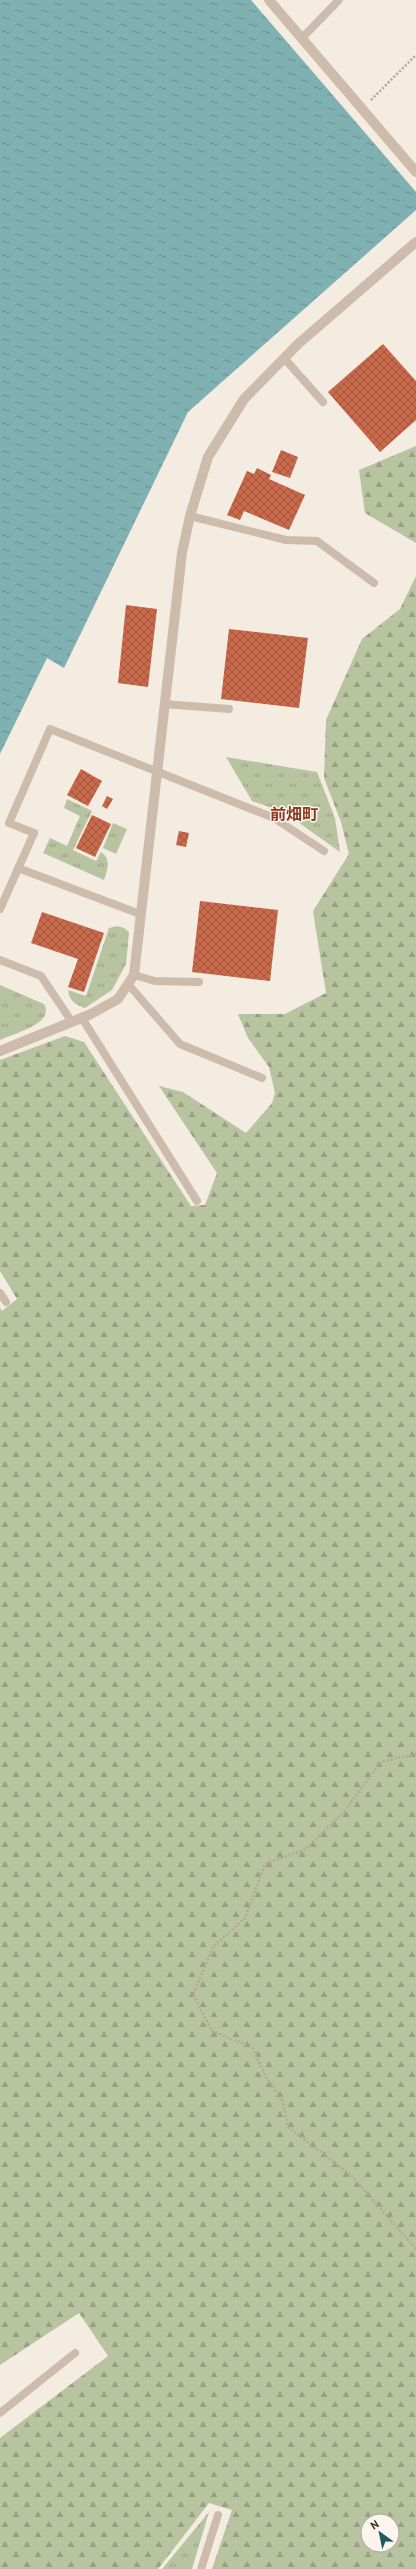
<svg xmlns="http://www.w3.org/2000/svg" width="416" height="2569" viewBox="0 0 416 2569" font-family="'PT Sans','Noto Sans JP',sans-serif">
  <defs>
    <pattern id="grass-tufts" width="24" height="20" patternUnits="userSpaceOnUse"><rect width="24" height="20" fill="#b8c4a0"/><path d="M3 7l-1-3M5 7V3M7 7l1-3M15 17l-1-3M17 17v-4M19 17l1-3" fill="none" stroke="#97a083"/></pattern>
    <pattern id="forest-firs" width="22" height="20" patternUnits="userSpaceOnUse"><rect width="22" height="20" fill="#b8c4a0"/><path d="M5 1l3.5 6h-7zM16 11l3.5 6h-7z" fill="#97a083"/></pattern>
    <pattern id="water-ripples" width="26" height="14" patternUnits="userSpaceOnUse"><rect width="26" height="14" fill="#7fb0b2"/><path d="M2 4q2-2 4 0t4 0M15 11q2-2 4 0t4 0" fill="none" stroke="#699091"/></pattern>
    <pattern id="building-cross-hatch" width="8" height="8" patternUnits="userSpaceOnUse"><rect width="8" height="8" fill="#c8694b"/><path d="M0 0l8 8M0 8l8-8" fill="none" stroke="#a4573f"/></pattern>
  </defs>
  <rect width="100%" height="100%" fill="#f4ebe1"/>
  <!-- grass -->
  <path fill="url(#grass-tufts)" d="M226,757l91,15 18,46 5,34 -56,-40 -32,-11z
    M67,799l25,12 -19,39 23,11 5,-9c10,7 7,17 3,28l-61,-27 7,-15 17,8 13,-30 -16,-8z
    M113,823l14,6 -11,25 -13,-6z
    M117,926l7,2 5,4 -3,32 -14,26 -27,18c-10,-3 -16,-8 -17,-18l18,6 23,-68z
    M0,985l44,19c11,20 -30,29 -44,36z
    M209,2512l-17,57h-30z"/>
  <!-- forest -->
  <path fill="url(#forest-firs)" fill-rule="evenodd" d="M416,446v97l-51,-30 -6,-43z
    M416,576v1993h-204l20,-59 -23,-7 -51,66h-158v-131l108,-82 -29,-43 -79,52v-1057l2,3 15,-12 -17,-28v-211l65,-24 19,6 107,164 14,-1 12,-32 -58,-87 24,6 63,41 26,-30 3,-10 -6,-26 -21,-29 -10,-24h47l41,-21 -13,-82 36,-57 -8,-32 -17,-44 2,-58 36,-81 38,-30zM368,2521h24v24h-24z"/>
  <!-- water -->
  <path fill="url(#water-ripples)" d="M0,0h251l165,192v18l-228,202 -124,256 -17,-10 -47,96z"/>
  <!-- building -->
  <path fill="url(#building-cross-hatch)" d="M383,344l33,37v39l-36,32 -52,-60z
    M281,450l17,7 -8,21 -18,-6z
    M257,468l14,7 -2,4 36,16 -16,35 -45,-19 -4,9 -13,-5 20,-44 7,3z
    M126,605l31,4 -9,78 -30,-4z
    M229,629l79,9 -9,70 -78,-9z
    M81,769l21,12 -14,25 -21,-11z
    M107,796l6,3 -6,10 -5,-3z
    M92,815l19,9 -16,33 -19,-9z
    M179,831l10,2 -3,14 -10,-2z
    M200,901l78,9 -8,71 -78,-9z
    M42,912l62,21 -20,59 -16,-5 10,-28 -47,-16z"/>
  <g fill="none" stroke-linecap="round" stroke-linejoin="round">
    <!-- path -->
    <path stroke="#b9a596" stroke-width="2.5" stroke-dasharray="2 2" stroke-linecap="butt" d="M371,100l45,-45
      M416,1754l-35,8 -38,51 -37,36 -41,15 -20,54 -32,29 -20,48 19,36 40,16 14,30 16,22 6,28 63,48 65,74"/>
    <!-- service -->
    <path stroke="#cdbbac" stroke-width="8" d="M302,38l37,-38
      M284,358l39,44
      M190,516l96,24 31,1 57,42
      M164,704l65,5
      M18,868l122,46
      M0,909l34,-76 -25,-10 41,-94 224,89 50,33
      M0,960l41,16 31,46
      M134,975l21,6 44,1
      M128,984l52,60 82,34
      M82,1018l115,183
      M0,1293l6,9
      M0,2413l75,-60
      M201,2569l17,-54"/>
    <!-- minor -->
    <path stroke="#cdbbac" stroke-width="10" d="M269,0l147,172
      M0,1051l91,-37 27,-15 16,-24 48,-422 8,-37 18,-59 36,-58 54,-55 118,-102"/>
  </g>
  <g text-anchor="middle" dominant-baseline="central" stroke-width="3" stroke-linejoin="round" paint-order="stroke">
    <!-- quarter labels -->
    <g font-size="16" font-weight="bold" fill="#8c3b22" stroke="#fbf5ee">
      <text x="294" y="814">前畑町</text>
    </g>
  </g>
  <!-- north arrow -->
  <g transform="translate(380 2533) rotate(327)"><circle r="19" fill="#fbf5ee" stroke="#aea6a0"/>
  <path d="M0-3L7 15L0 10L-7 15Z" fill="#1f5a5e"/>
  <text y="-6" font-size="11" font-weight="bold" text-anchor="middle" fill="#3b302b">N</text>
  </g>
</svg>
